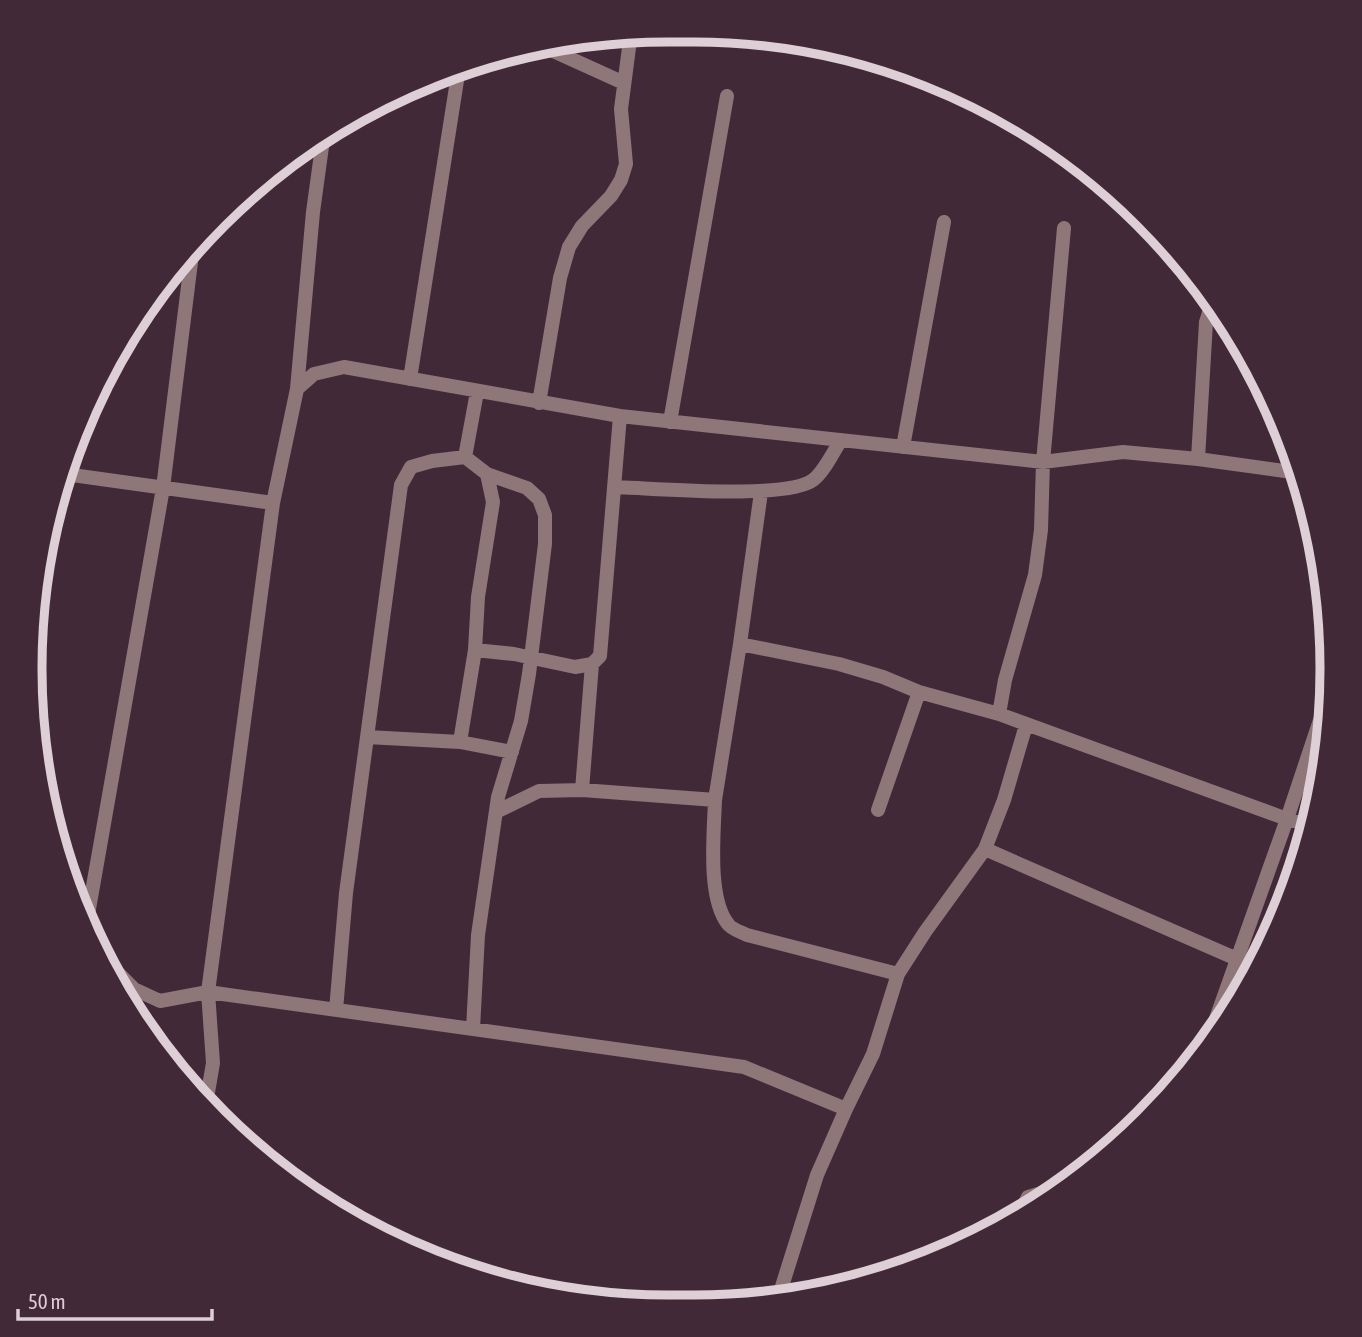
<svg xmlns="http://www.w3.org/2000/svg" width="1362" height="1337" viewBox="0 0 1362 1337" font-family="'Asap Condensed',sans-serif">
  <rect width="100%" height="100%" fill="#422937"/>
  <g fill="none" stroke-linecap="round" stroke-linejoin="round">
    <!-- minor -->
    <path stroke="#8e7679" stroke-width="14" d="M538,44l86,39
      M410,379l49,-311
      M297,389l16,-177 11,-80
      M539,403l21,-125 9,-31 13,-21 29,-30 10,-16 5,-16 -5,-55 9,-69
      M670,422l57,-326
      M903,447l41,-225
      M465,457l12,-65
      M1198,459l8,-137 7,-22
      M65,474l208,29 -65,489 -48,9 -26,-12 -39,-39
      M614,487c39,1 173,13 199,-7 11,-8 20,-28 28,-40
      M273,503l24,-114 17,-15 30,-7 276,49 423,46 80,-10 75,7 101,14
      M740,644l99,20 44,13 36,15 80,22 288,105 23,6
      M475,650l39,4 61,13 17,-3 8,-8 20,-240
      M999,714l6,-34 30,-105 6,-45 2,-68 21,-234
      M367,737l93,5 52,10
      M582,790l10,-126
      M715,800c-1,32 -8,98 13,124 3,5 13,8 19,11l151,39 -25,80 -27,55
      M878,810l41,-118
      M496,812l43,-21 43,-1 133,10 25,-156 21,-152
      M985,849l252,110
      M86,926l77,-438 30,-242
      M898,974l27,-42 60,-83 19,-49 22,-75
      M336,1010l10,-117 55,-408 10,-18 21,-6 33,-4 22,17 6,28 -15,95 -3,53 -15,92
      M473,1029l5,-94 20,-138 23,-76 8,-47 16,-130v-29l-6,-16 -12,-11 -40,-14
      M1208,1041l79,-222 42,-126
      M206,1104l7,-41 -5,-71 536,75 102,42 -29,66 -39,124
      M1019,1215l9,-18 17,-5 6,3"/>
  </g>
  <!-- crop -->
  <path d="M0 0H1362V1337H0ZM668 42H694A626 626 0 0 1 1320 668V669A626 626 0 0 1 694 1295H668A626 626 0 0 1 42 669V668A626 626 0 0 1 668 42Z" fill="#422937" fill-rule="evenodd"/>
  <path fill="none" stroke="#deced6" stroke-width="9" d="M668 42H694A626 626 0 0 1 1320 668V669A626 626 0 0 1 694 1295H668A626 626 0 0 1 42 669V668A626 626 0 0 1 668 42Z"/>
  <!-- scale -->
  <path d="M18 1309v10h194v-10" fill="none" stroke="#deced6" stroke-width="3.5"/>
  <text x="28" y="1309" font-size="21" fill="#deced6" stroke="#422937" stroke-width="5" paint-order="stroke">50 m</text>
</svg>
